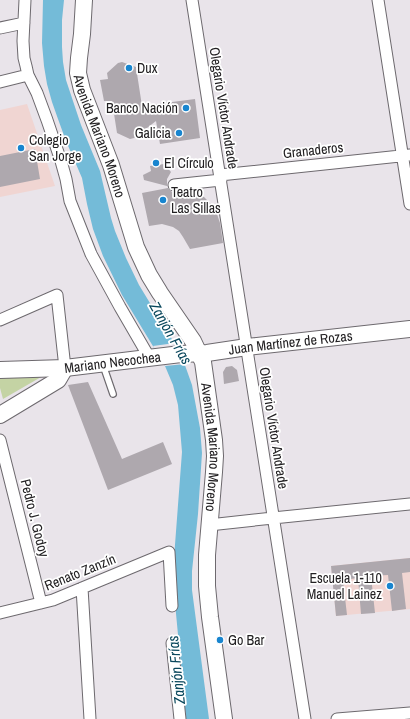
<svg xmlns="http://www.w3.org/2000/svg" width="410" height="719" viewBox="0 0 410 719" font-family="'Archivo Narrow',sans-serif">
  <rect width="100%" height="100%" fill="#e9e4ea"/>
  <!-- education -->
  <path fill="#f0d5d2" d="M27,104l28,82 -55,11v-87z
    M410,558v51l-74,7 -5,-50z"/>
  <!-- green -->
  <path fill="#c4d3a4" d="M48,373l-45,26 -3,-11v-11z"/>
  <!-- water -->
  <path fill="#74bbd8" d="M43,0h21l-2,20v27l1,15 3,18 15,45 19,46 11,47 4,13 11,27 13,27 42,69 11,31 8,43 2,25 -4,61 -6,57v19l17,129h-23l-11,-116 -1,-45 8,-106 -4,-47 -5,-20 -8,-19 -43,-71 -19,-39 -10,-27 -6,-25 -5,-26 -16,-37 -8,-22 -6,-17 -5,-18 -3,-18 -2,-23z"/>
  <!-- pier -->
  <path fill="#e9e4ea" d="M175,343l10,21 -20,2 -12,-20z"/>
  <!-- building -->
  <path fill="#aea8ae" d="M122,62l14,5 6,39 53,-7 5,39 -40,6 -4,-23 -22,17 -4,1 -13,-6 -5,-32h-8l-4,-21 8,-1 -1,-6 11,-10z
    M35,149l5,30 -40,8v-31z
    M164,164l7,8 -4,7v7l-23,-6 -1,-5 8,-4 -1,-5z
    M168,188l4,4 16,-1 6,1 10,5 11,11 5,15 3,20 -33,6 -7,-12 -4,-6 -6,-4 -11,-3 -13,2 -7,-33z
    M232,366l5,4 2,11 -15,3 -1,-12 3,-5z
    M88,382l34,77 41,-17 9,22 -64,26 -40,-105z
    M410,558v14l-8,1 4,36 -14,2 -4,-36 -17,1 4,37 -14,1 -3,-36 -15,2 4,35 -11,1 -5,-50z"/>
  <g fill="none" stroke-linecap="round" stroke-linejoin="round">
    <!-- lane casing -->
    <g stroke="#6d696e" stroke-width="8">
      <path id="lane" d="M103,365l10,29"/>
    </g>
    <!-- street casing -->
    <g stroke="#6d696e" stroke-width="13">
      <path id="street" d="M25,0l-2,41 1,17 2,8 2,9 9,18 10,27 14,41 5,18 4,22 21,53 29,53 29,50
        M192,0l113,719
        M378,0l32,204
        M0,28l24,-5
        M0,82l28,-7
        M220,175l190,-20
        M174,185l47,-5
        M0,320l57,-25 8,73
        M0,440l41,163
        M209,525l64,-7 137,-14
        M82,588l8,131
        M0,613l53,-13 116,-48 3,54
        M172,643l8,76
        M337,719l73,-6"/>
    </g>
    <!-- secondary casing -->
    <g stroke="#6d696e" stroke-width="18">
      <g id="secondary">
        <path id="s1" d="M84,0l-2,34 -3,24 -1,15 4,17 29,75 25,82 13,28 11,18 33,48 10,21 11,78 1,16 -1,16 -7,83v31l3,31 14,102"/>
        <path id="s2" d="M0,370l65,-2 116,-14 26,-1 40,-6 163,-18"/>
        <path d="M0,415l58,-35 7,-12"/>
      </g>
    </g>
    <!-- lane -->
    <use href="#lane" stroke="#fff" stroke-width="5.5"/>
    <!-- street -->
    <use href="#street" stroke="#fff" stroke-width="11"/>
    <!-- secondary -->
    <use href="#secondary" stroke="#fff" stroke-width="16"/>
  </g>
  <!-- markers -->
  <g fill="#1885cf" stroke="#fff" stroke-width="1.5">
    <circle cx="129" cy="68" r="4"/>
    <circle cx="186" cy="108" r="4"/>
    <circle cx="179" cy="133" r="4"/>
    <circle cx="21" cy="148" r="4"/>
    <circle cx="156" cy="163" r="4"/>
    <circle cx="163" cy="200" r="4"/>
    <circle cx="390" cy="586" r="4"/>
    <circle cx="220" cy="640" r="4"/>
  </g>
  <g text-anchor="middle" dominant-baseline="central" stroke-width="3.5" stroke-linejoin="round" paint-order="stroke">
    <!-- poi labels -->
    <g font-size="14" fill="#222022" stroke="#fff" text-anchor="start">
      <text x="137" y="68">Dux</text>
      <text x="178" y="108" text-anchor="end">Banco Nación</text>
      <text x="171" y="133" text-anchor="end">Galicia</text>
      <text x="29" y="140">Colegio<tspan x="29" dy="16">San Jorge</tspan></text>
      <text x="164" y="163">El Círculo</text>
      <text x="171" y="192">Teatro<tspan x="171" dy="16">Las Sillas</tspan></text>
      <text x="382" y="578" text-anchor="end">Escuela 1-110<tspan x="382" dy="16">Manuel Lainez</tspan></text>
      <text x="228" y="640">Go Bar</text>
    </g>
    <!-- street labels -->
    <g font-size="14" fill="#222022" stroke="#fff">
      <text transform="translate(224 108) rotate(81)">Olegario Víctor Andrade</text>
      <text stroke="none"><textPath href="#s1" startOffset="140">Avenida Mariano Moreno</textPath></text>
      <text transform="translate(313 150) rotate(-6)">Granaderos</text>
      <text stroke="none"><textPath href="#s2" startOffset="292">Juan Martínez de Rozas</textPath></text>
      <text stroke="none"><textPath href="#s2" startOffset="113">Mariano Necochea</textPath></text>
      <text transform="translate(274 428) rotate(81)">Olegario Víctor Andrade</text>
      <text stroke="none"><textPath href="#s1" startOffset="476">Avenida Mariano Moreno</textPath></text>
      <text transform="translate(35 518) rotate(76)">Pedro J. Godoy</text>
      <text transform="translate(80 572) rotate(-22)">Renato Zanzín</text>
    </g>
    <!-- water labels -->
    <g font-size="15" font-style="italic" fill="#09475c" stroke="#fff">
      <text transform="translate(171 333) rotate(60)">Zanjón Frías</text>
      <text transform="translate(176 670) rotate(-96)">Zanjón Frías</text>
    </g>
  </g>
</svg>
